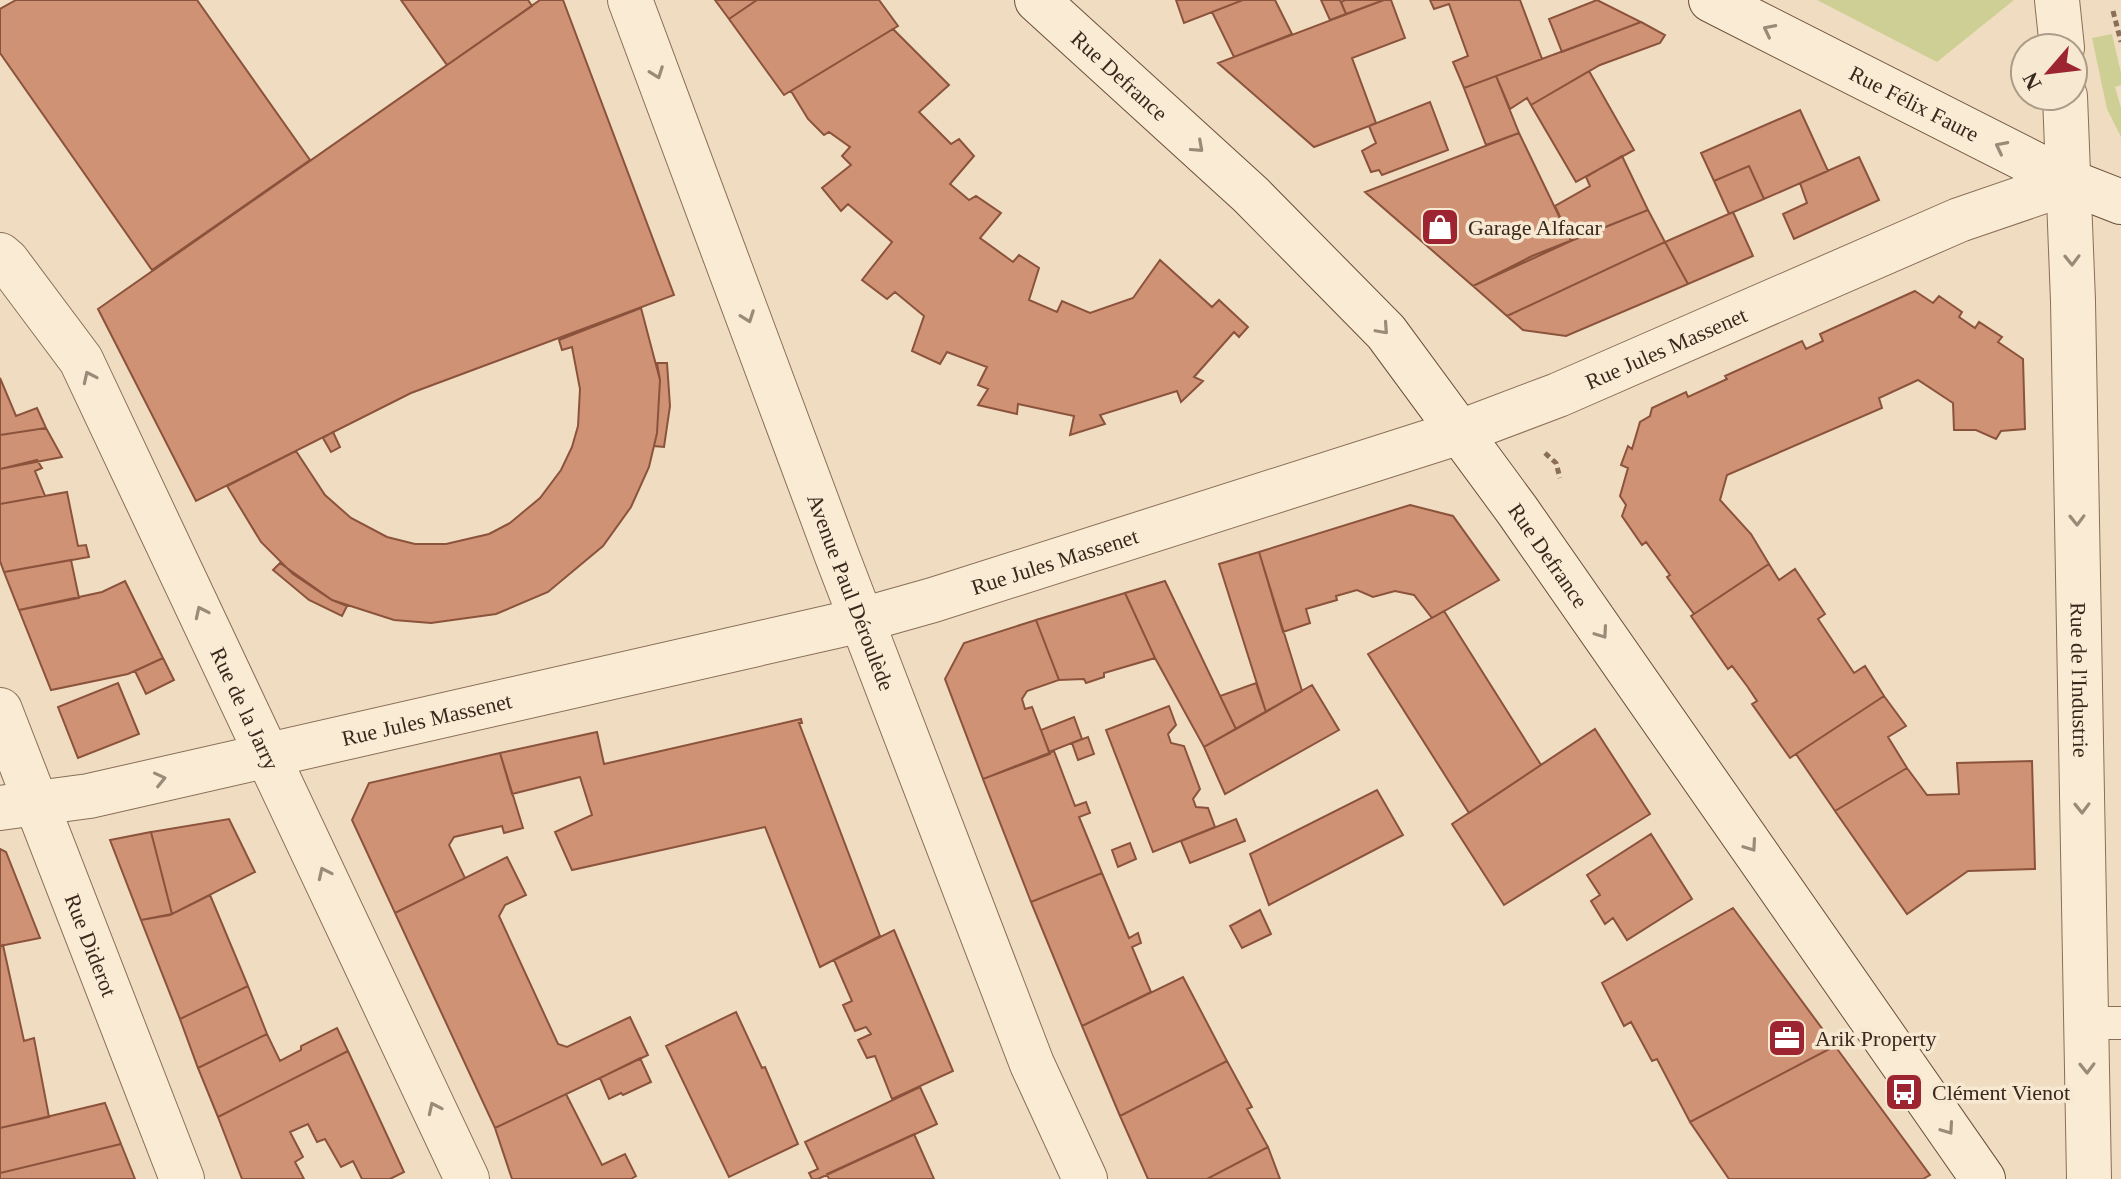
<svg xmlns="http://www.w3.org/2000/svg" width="2121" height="1179" viewBox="0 0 2121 1179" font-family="'Times New Roman',serif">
  <rect width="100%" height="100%" fill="#f0ddc1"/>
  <!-- green -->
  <path fill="#cecf94" d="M1817,0h197l-77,62z
    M2112,34l9,39v12l-6,2 6,21v29l-14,-28 -15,-71z"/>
  <!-- building -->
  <path fill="#d09275" stroke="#8b533c" stroke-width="2" d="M16,0h181l113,160 -158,110 -152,-217v-44z
    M401,0h127l4,6 -85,59z
    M540,0h23l111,295 -263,98 -215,108 -98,-192z
    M715,0h42l-28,19z
    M757,0h122l19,26 -114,69 -55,-76z
    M1176,0h67l-59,23z
    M1243,0h32l17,34 -58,23 -22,-45z
    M1321,0h19l6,14 -16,6z
    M1345,0h39l-38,14 -5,-12z
    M1384,0h7l14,38 -53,20 24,65 -7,3 -55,21 -96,-84z
    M1430,0h90l22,59 -78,29 -11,-26 15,-6 -19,-52 -15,5z
    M1597,0l44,22 -79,30 -13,-33z
    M1641,22l24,13 -5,8 -60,22 -69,40 -4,-7 -17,11 -14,-33z
    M893,29l56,56 -30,27 32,32 8,-5 15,17 -24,28 19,16 7,-4 25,17 -21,25 33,24 6,-7 20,13 -10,32 28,12 5,-11 28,12 43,-15 27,-38 52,47 7,-7 29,27 -9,10 -5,-5 -40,45 9,4 -22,21 -4,-11 -77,24 5,9 -35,11 4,-19 -56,-12 -1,10 -39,-9 10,-16 -10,-4 9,-18 -40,-15 -7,12 -28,-13 12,-35 -29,-24 -8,7 -25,-19 30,-38 -44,-38 -7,7 -19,-23 29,-23 -9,-9 8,-9 -21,-15 -5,3 -16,-16 -17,-28z
    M1589,71l45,79 -58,32 -45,-77z
    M1496,76l23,57 -33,12 -22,-57z
    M1430,102l18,48 -66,25 -3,-5 -8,2 -9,-21 14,-8 -7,-17z
    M1800,110l28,61 -64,28 -15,-33 -35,15 -13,-28z
    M1519,133l52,108 -98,45 -108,-94z
    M1622,156l26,54 -77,31 -16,-35 35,-20 -4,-9z
    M1859,157l20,43 -85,39 -11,-25 24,-11 -7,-20z
    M1749,166l15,33 -35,15 -15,-33z
    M1648,210l17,32 -158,74 -34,-30 59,-30z
    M1733,212l20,44 -65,28 -23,-42z
    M1665,242l23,42 -122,52 -43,-6 -16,-14z
    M1915,291l18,12 6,-7 23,16 -3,5 16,11 4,-6 23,15 -4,5 25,17 2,70 -24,2 -5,8 -20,-9h-22l-1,-27 -35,-23 -39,18 3,10 -155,67 -7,25 31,34 18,30 -75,50 -27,-37 3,-2 -24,-33 -4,3 -20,-29 4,-11 -6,-9 8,-28 -7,-3 7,-19 4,3 8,-27 10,-6 2,-8 34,-16 2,5 39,-18 -2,-3 77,-35 4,8 17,-8 -3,-7z
    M641,308l19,72 -3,53 -8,34 -18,40 -28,39 -55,46 -52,22 -65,9 -37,-3 -62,-20 -39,-26 -32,-32 -34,-56 69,-35 29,44 26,23 36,19 28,7h31l43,-10 21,-11 30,-25 21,-28 11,-23 6,-21 2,-37 -8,-42 -10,3 -3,-10z
    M657,363h10l3,43 -6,41 -10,-1 3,-13 3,-53z
    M0,378l16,38 21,-8 9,20 -46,7z
    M46,428l16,29 -62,12v-34z
    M333,432l7,15 -9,5 -8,-14z
    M37,460l5,8 -7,3 10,25 -45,8v-35z
    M67,492l11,54 8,-1 3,12 -85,15 -4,-11v-57z
    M1410,505l43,11 46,64 -67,38 -18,-23 -19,-4 -22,6 -16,-7 -21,6 1,4 -31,9 4,14 -27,9 -24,-80z
    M1259,552l43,139 -36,21 -47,-148z
    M71,560l8,38 -60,12 -15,-38z
    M280,563l52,37 15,6 -5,10 -33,-16 -36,-30z
    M1769,564l10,16 16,-11 30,45 -7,5 36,54 11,-7 19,30 -94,62 -38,-54 5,-3 -10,-15 -15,-20 -4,3 -37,-53z
    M125,581l38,77 -35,16 -77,16 -32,-80 83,-18z
    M1165,581l71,148 -32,18 -49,-89 -30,-65z
    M1125,593l30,65 -51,15v4l-18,6 -2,-4 -25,1 -23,-60z
    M1444,611l97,154 -72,48 -101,-159z
    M1036,620l23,60 -32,11 -5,8 3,10 7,-2 18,47 -67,25 -38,-100 19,-36z
    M163,658l11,22 -28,14 -11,-23z
    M118,683l21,51 -61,24 -20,-51z
    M1256,683l10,29 -30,17 -16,-33z
    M1312,685l27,45 -114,64 -21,-47z
    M1884,696l22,30 -18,11 19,31 -72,43 -39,-57z
    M1169,706l7,19 -8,9 3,9 13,3 16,43 -7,10 3,8 12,1 7,19 -62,25 -47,-122z
    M1074,717l8,22 -33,13 -8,-22z
    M801,719l1,4h-3l81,213 -60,31 -55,-140 -193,43 -17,-38 37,-17 -12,-38 -68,17 -12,-41 97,-21 7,32z
    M1595,729l55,85 -146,91 -52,-81z
    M1088,737l6,17 -16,6 -6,-17z
    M1054,751l21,55 11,-4 4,11 -11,4 23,56 -71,29 -48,-123z
    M500,753l23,75 -19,5 -2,-7 -48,11 -5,8 16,33 -70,35 -43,-93 17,-37z
    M2032,761l3,108 -67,2 -61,43 -72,-103 72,-43 20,27 32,-1 -2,-31z
    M1377,790l26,45 -134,70 -19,-51z
    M229,819l26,53 -83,42 -21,-82z
    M1236,819l9,22 -55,22 -9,-22z
    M151,832l21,82 -31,6 -31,-80z
    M1651,834l41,65 -65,41 -14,-22 -8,6 -14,-23 9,-6 -13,-20z
    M1130,843l6,16 -18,8 -6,-17z
    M0,849l6,3 34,86 -40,8z
    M507,857l19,38 -21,10 -6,11 59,128 9,3 63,-30 18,38 -153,73 -100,-215z
    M1102,873l27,65 9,-5 3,10 -9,4 19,45 -69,34 -51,-124z
    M210,895l38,91 -68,33 -39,-99 29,-5z
    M1733,908l102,138 -145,76 -33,-63 -5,2 -21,-39 -7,4 -22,-43z
    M1260,910l11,24 -29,14 -12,-22z
    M894,930l59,141 -61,28 -17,-43 -8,2 -9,-18 13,-6 -5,-7 -11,4 -12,-26 9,-4 -18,-41z
    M3,945l21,96 10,-3 15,79 -49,11v-182z
    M1183,977l44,84 -107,55 -38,-90z
    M248,986l19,48 -69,34 -18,-49z
    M736,1012l26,56 3,-1 33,77 -69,33 -63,-131z
    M337,1028l11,23 -130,66 -20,-49 69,-34 13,27 21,-11v-4z
    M1835,1046l95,129 -7,4h-194l-39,-57z
    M348,1051l56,121 -14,7h-28l-9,-18 -12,6 -16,-28 -8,3 -9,-18 -18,8 13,25 -8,5 9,17h-62l-24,-62z
    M640,1058l11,24 -28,13 -2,-2 -12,6 -9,-21z
    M1227,1061l25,46 -5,2 21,38 -61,32h-59l-28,-63z
    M920,1087l17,37 -119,55h-6l-3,-6 9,-4 -13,-27z
    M566,1094l36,71 23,-11 11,22 -5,3h-119l-17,-51z
    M105,1103l16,41 -121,29v-45z
    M914,1134l20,45h-105l-2,-5z
    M121,1144l14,35h-135v-6z
    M1268,1147l12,32h-73z"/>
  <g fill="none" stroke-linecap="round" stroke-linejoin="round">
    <!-- lane casing -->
    <g stroke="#8a6e57" stroke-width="34">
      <path id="lane" d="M2087,1023h34"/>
    </g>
    <!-- street casing -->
    <g stroke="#8a6e57" stroke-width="46">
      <g id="street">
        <path id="s1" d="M630,0l207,556 195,508 53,115"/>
        <path d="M2057,0l5,48"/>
        <path id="s2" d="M2065,96l8,205 16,878"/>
        <path id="s3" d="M0,255l7,6 74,99 386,819"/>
        <path id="s4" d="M0,710l182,469"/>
        <path id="s5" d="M0,808l89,-12 773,-176 71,-20 527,-168 98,-37 401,-175 111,-38"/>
      </g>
    </g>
    <!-- secondary casing -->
    <g stroke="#6c4f3b" stroke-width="46">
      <g id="secondary">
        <path id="s6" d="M1037,0l214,195 135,137 131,178 466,669"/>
        <path id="s7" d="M1711,0l359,182 51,20"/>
      </g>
    </g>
    <!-- path -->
    <path stroke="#8a6e57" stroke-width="5" stroke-dasharray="6 4" stroke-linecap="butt" d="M2113,11l8,31
      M1545,453l11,10 4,15"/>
    <!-- lane -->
    <use href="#lane" stroke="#faebd4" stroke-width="32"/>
    <!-- street -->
    <use href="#street" stroke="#faebd4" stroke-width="44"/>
    <!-- secondary -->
    <use href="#secondary" stroke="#faebd4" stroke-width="44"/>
  </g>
  <!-- one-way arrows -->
  <defs><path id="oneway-chevron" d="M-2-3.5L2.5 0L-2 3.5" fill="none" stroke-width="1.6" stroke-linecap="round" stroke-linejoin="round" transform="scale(2)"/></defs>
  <g stroke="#9a8a78">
    <use href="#oneway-chevron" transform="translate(1769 30) rotate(-153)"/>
    <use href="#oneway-chevron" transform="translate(657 73) rotate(70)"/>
    <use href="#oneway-chevron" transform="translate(1198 147) rotate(42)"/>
    <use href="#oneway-chevron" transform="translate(2001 147) rotate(-153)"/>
    <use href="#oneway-chevron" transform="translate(2072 260) rotate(89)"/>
    <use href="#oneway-chevron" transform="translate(748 317) rotate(70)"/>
    <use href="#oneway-chevron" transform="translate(1383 329) rotate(48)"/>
    <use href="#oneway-chevron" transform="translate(89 377) rotate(-115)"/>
    <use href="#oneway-chevron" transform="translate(2077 520) rotate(89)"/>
    <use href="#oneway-chevron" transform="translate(201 612) rotate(-115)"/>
    <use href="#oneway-chevron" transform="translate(1602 633) rotate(55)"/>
    <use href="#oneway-chevron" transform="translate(160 779) rotate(-13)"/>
    <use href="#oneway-chevron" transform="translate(2082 808) rotate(89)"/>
    <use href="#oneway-chevron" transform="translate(1751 846) rotate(55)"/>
    <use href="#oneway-chevron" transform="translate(324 873) rotate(-115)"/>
    <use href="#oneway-chevron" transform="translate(2087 1068) rotate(89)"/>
    <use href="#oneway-chevron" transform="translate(434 1108) rotate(-115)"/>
    <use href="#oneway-chevron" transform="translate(1948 1129) rotate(55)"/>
  </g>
  <!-- icons -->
  <defs>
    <g id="shop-square" transform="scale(2)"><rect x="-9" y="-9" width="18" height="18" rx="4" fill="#9d2431" stroke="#f7e8d1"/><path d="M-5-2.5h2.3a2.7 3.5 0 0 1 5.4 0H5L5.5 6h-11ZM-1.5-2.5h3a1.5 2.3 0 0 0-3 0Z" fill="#fff"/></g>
    <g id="office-square" transform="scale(2)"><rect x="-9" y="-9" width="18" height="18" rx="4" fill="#9d2431" stroke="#f7e8d1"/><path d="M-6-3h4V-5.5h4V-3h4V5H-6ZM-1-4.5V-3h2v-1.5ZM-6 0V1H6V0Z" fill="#fff"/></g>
    <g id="bus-square" transform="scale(2)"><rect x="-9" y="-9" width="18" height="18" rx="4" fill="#9d2431" stroke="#f7e8d1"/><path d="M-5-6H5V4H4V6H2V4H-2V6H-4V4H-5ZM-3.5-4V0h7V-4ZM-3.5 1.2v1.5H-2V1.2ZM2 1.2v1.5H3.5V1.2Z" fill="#fff"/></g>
  </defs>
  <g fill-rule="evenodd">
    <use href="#shop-square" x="1440" y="227"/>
    <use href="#office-square" x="1787" y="1038"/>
    <use href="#bus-square" x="1904" y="1092"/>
  </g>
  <g text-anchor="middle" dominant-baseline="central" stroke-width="7" stroke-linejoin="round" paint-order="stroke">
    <!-- street labels -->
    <g font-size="22" fill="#39281d" stroke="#f7e8d1">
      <text stroke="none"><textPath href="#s6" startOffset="112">Rue Defrance</textPath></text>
      <text stroke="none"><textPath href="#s7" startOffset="228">Rue Félix Faure</textPath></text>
      <text stroke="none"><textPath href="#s5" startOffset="1732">Rue Jules Massenet</textPath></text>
      <text stroke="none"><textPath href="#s6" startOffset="758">Rue Defrance</textPath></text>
      <text stroke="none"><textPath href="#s5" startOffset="1084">Rue Jules Massenet</textPath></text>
      <text stroke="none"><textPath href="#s1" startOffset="632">Avenue Paul Déroulède</textPath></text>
      <text stroke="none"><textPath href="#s2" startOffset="584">Rue de l'Industrie</textPath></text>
      <text stroke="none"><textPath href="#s3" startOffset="518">Rue de la Jarry</textPath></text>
      <text stroke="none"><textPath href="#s5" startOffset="436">Rue Jules Massenet</textPath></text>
      <text stroke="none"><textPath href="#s4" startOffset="252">Rue Diderot</textPath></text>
    </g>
    <!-- poi labels -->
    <g font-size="22" fill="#39281d" stroke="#f7e8d1" text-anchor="start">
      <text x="1468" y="227">Garage Alfacar</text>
      <text x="1815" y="1038">Arik Property</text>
      <text x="1932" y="1092">Clément Vienot</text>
    </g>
  </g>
  <!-- north arrow -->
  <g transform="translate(2049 72) rotate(242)"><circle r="38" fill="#f7e8d1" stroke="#ab9b89" stroke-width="2"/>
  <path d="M0-6L14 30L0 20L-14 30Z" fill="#9d2431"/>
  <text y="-12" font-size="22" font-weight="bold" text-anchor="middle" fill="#39281d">N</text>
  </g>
</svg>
